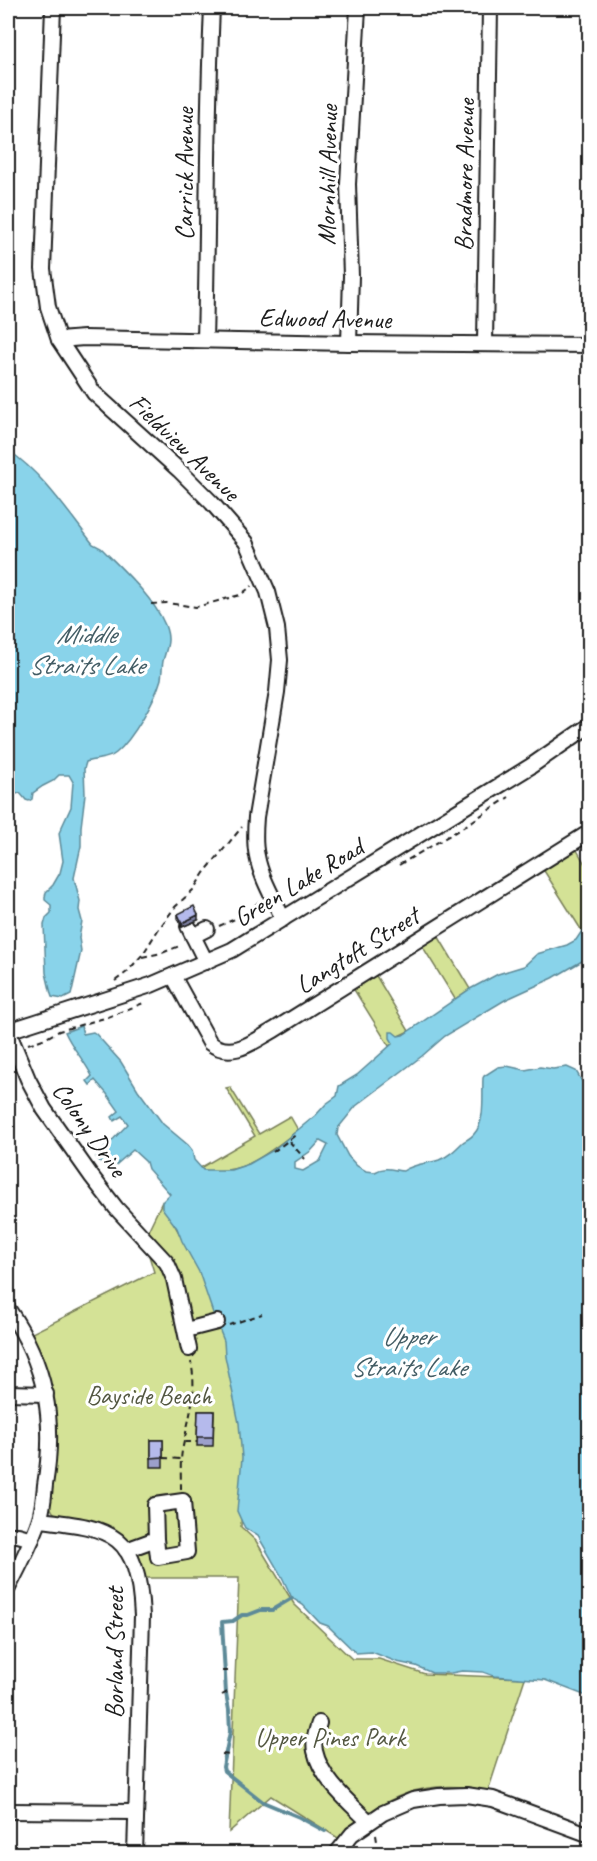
<svg xmlns="http://www.w3.org/2000/svg" width="597" height="1861" font-family="Caveat,sans-serif">
  <style>
    .green { fill: #d4e296; stroke: #787f59; stroke-width: 1.5 }
    .water { fill: #89d3ea; stroke: #5d8a98; stroke-width: 1.5; fill-rule: evenodd }
    .lines { fill: none; stroke-linecap: round; stroke-linejoin: round }
    .stream { stroke: #5d8a98; stroke-width: 4 }
    .minor-casing { stroke: #1c1c1c; stroke-width: 18 }
    .path { stroke: #1c1c1c; stroke-width: 2; stroke-dasharray: 6 4.5; stroke-linecap: butt }
    .minor { stroke: #fff; stroke-width: 14 }
    .wall { fill: #9ca0cb; stroke: #1c1c1c; stroke-width: 1.5 }
    .shaded-wall { fill: #7f82a5; stroke: #1c1c1c; stroke-width: 1.5 }
    .building { fill: #b5baec; stroke: #1c1c1c; stroke-width: 1.5 }
    .labels { text-anchor: middle; stroke-width: 6; stroke-linejoin: round; paint-order: stroke }
    .street-label { font-size: 26px; fill: #1c1c1c; stroke: #fff }
    .park-label { font-size: 26px; fill: #535741; stroke: #fff }
    .water-label { font-size: 27px; font-style: italic; fill: #425c64; stroke: #fff }
  </style>
  <rect width="100%" height="100%" fill="#fff"/>
  <filter id="ink" filterUnits="userSpaceOnUse"><feTurbulence type="fractalNoise" baseFrequency=".0167" numOctaves="2"/><feDisplacementMap in="SourceGraphic" scale="12" xChannelSelector="R" yChannelSelector="G"/><feConvolveMatrix kernelMatrix="1 2 1 2 8 2 1 2 1" color-interpolation-filters="sRGB"/></filter>
  <g filter="url(#ink)">
    <g class="green">
      <polygon points="574,845 589,871 589,929 582,931 541,866"/>
      <polygon points="437,934 470,989 455,999 421,944"/>
      <polygon points="375,974 409,1031 398,1036 393,1043 389,1046 353,988"/>
      <path d="M230 1087 259 1134 290 1116 298 1130C268 1153 243 1176 203 1170L200 1168 255 1136 226 1088Z"/>
      <path d="M162 1202 207 1284 246 1378 241 1527 256 1541 294 1604 352 1659H379L425 1674 525 1678 488 1791C424 1777 384 1796 338 1838L271 1796 229 1832 239 1578H144L141 1565 133 1550 59 1516 53 1512 50 1507C50 1482 57 1457 56 1432 55 1398 45 1364 32 1333L154 1272 144 1239Z"/>
    </g>
    <g class="water">
      <path d="M8 450C43 474 67 511 93 544L101 548C122 569 153 597 165 625 171 641 167 646 163 661 162 667 162 673 161 679 155 700 133 739 116 753 108 760 96 758 86 762L84 769 85 794 81 827V846L74 878 80 901 79 910 82 921 79 938 81 951 72 991 71 995 63 999 52 997 51 994 46 973 44 925 46 918 51 913V905L45 900V897L46 892 53 885 60 873 63 861 59 833 71 807 73 782 69 775H59L53 781 43 786 33 793 32 799 29 801 26 800 20 793 8 796Z"/>
      <path d="M589 929V957L553 978 505 1000 445 1036 422 1056 356 1106 338 1128 337 1135 348 1156 357 1166 366 1171 375 1172C385 1166 393 1170 403 1171 415 1163 427 1164 439 1160 449 1156 455 1150 462 1143 466 1140 471 1138 474 1134 486 1121 482 1095 483 1078L484 1076 498 1067 507 1066 525 1070 540 1067 553 1069 567 1067 576 1071 583 1083 589 1088V1697L545 1680 494 1676 483 1672 462 1671 451 1673H432L416 1666 397 1662 372 1652 356 1653 328 1626 320 1623 303 1605 292 1598 282 1577 258 1536 245 1528 242 1522 237 1511 242 1458 239 1423 225 1356 224 1341 214 1316 199 1272 182 1241 177 1228 162 1208V1202L170 1194 148 1169 146 1162 133 1150 109 1171 96 1157 128 1124 122 1116 114 1121 112 1117 119 1111 107 1094 95 1080 90 1085 87 1081 92 1076C84 1060 72 1048 65 1032L81 1026 83 1034 93 1032 96 1034 121 1062 138 1090 163 1124 188 1145 192 1150 194 1160 203 1170H231L249 1164 272 1151 316 1115 326 1104 337 1096 339 1086 357 1075 393 1043 390 1038V1032H393L398 1036 403 1035 470 989 498 974 524 966 537 954 567 945 576 940 582 931ZM320 1141 328 1145 320 1161 303 1171 295 1169V1162L311 1151Z"/>
    </g>
    <g class="lines">
      <g class="stream">
        <polyline points="292,1598 272,1610 261,1610 248,1615 242,1615 233,1621 222,1622 226,1693 229,1710 230,1732 223,1767 224,1771 263,1802 299,1817 325,1831"/>
        <polyline points="359,1851 362,1854"/>
      </g>
      <defs>
        <g id="minor">
          <path d="M53 8 43 269 48 307 59 340 94 393 179 470 212 503 246 542 268 592 277 628 280 660 277 692 256 817C255 830 254 844 257 856 261 878 274 899 283 919"/>
          <polyline points="59,340 84,338 349,343 590,345"/>
          <path d="M205 340C208 229 207 118 212 8"/>
          <polyline points="349,343 351,276 348,184 358,8"/>
          <polyline points="485,343 490,8"/>
          <polyline points="188,926 206,962"/>
          <polyline points="193,936 207,929"/>
          <path d="M173 976 210 1043C232 1060 254 1041 274 1030L590 832"/>
          <polyline points="8,1031 151,985 232,950 531,766 590,725"/>
          <polyline points="8,1031 28,1079 44,1109 92,1177 116,1208 167,1263 174,1279 189,1349"/>
          <path d="M8 1309C46 1364 56 1419 45 1485 44 1496 43 1510 39 1521 31 1544 19 1567 8 1588"/>
          <polyline points="186,1330 217,1322"/>
          <polyline points="8,1393 46,1394"/>
          <path d="M40 1520C114 1528 138 1534 142 1616L135 1854"/>
          <polyline points="8,1535 18,1535 32,1539"/>
          <polyline points="126,1550 156,1539 155,1505 183,1501 187,1552 158,1557 156,1539"/>
          <path d="M319 1723C316 1732 313 1741 315 1751 321 1779 349 1802 369 1822"/>
          <polyline points="8,1811 135,1812"/>
          <polyline points="336,1854 352,1834 383,1813 413,1800 439,1796 466,1795 493,1799 590,1835"/>
        </g>
      </defs>
      <use href="#minor" class="minor-casing"/>
      <g class="path">
        <polyline points="151,604 167,603 196,607 240,595 252,586"/>
        <polyline points="399,865 462,828 509,797"/>
        <polyline points="219,926 244,915 260,901"/>
        <polyline points="142,957 162,953 182,945"/>
        <polyline points="115,981 127,972 143,954 158,930 175,907 193,890 204,873 242,827"/>
        <polyline points="28,1044 46,1038 59,1031 108,1017 146,1002"/>
        <polyline points="289,1141 305,1159"/>
        <polyline points="273,1152 297,1134"/>
        <polyline points="229,1325 262,1314"/>
        <polyline points="185,1442 197,1442"/>
        <polyline points="163,1458 181,1459"/>
        <path d="M181 1489C181 1477 180 1463 182 1451 188 1420 198 1394 191 1362"/>
        <polyline points="222,1671 229,1671"/>
        <polyline points="222,1695 229,1691"/>
        <polyline points="222,1754 230,1755"/>
        <polyline points="376,1835 379,1854"/>
      </g>
      <use href="#minor" class="minor"/>
    </g>
    <g class="wall">
      <polygon points="178,914 198,920 182,927 178,918"/>
      <polygon points="198,1411 214,1411 213,1446 197,1446"/>
      <rect x="151" y="1440" width="12" height="27"/>
    </g>
    <polygon class="shaded-wall" points="198,915 198,920 182,927 182,923"/>
    <g class="building">
      <polygon points="194,906 198,915 182,923 178,914"/>
      <polygon points="198,1411 214,1411 213,1437 197,1437"/>
      <polygon points="151,1440 163,1440 163,1457 151,1458"/>
    </g>
  </g>
  <g class="labels">
    <g class="street-label">
      <text transform="translate(184 174) rotate(-90)" y="9">Carrick Avenue</text>
      <text transform="translate(327 175) rotate(-89)" y="9">Mornhill Avenue</text>
      <text transform="translate(464 175) rotate(-89)" y="9">Bradmore Avenue</text>
      <text transform="translate(325 318) rotate(1)" y="9">Edwood Avenue</text>
      <text transform="translate(185 447) rotate(44)" y="9">Fieldview Avenue</text>
      <text transform="translate(298 882) rotate(-31)" y="9">Green Lake Road</text>
      <text transform="translate(357 950) rotate(-32)" y="9">Langtoft Street</text>
      <text transform="translate(90 1129) rotate(55)" y="9">Colony Drive</text>
      <text transform="translate(114 1653) rotate(-90)" y="9">Borland Street</text>
    </g>
    <g class="park-label">
      <text x="149" y="1404">Bayside Beach</text>
      <text x="330" y="1746">Upper Pines Park</text>
    </g>
    <g class="water-label">
      <text x="86" y="643">Middle<tspan x="86" dy="31">Straits Lake</tspan></text>
      <text x="408" y="1345">Upper<tspan x="408" dy="31">Straits Lake</tspan></text>
    </g>
  </g>
  <rect width="597" height="1861" fill="none" stroke="#fff" stroke-width="30"/>
  <rect x="15" y="15" width="567" height="1831" fill="none" stroke="#1c1c1c" stroke-width="2" filter="url(#ink)"/>
</svg>
